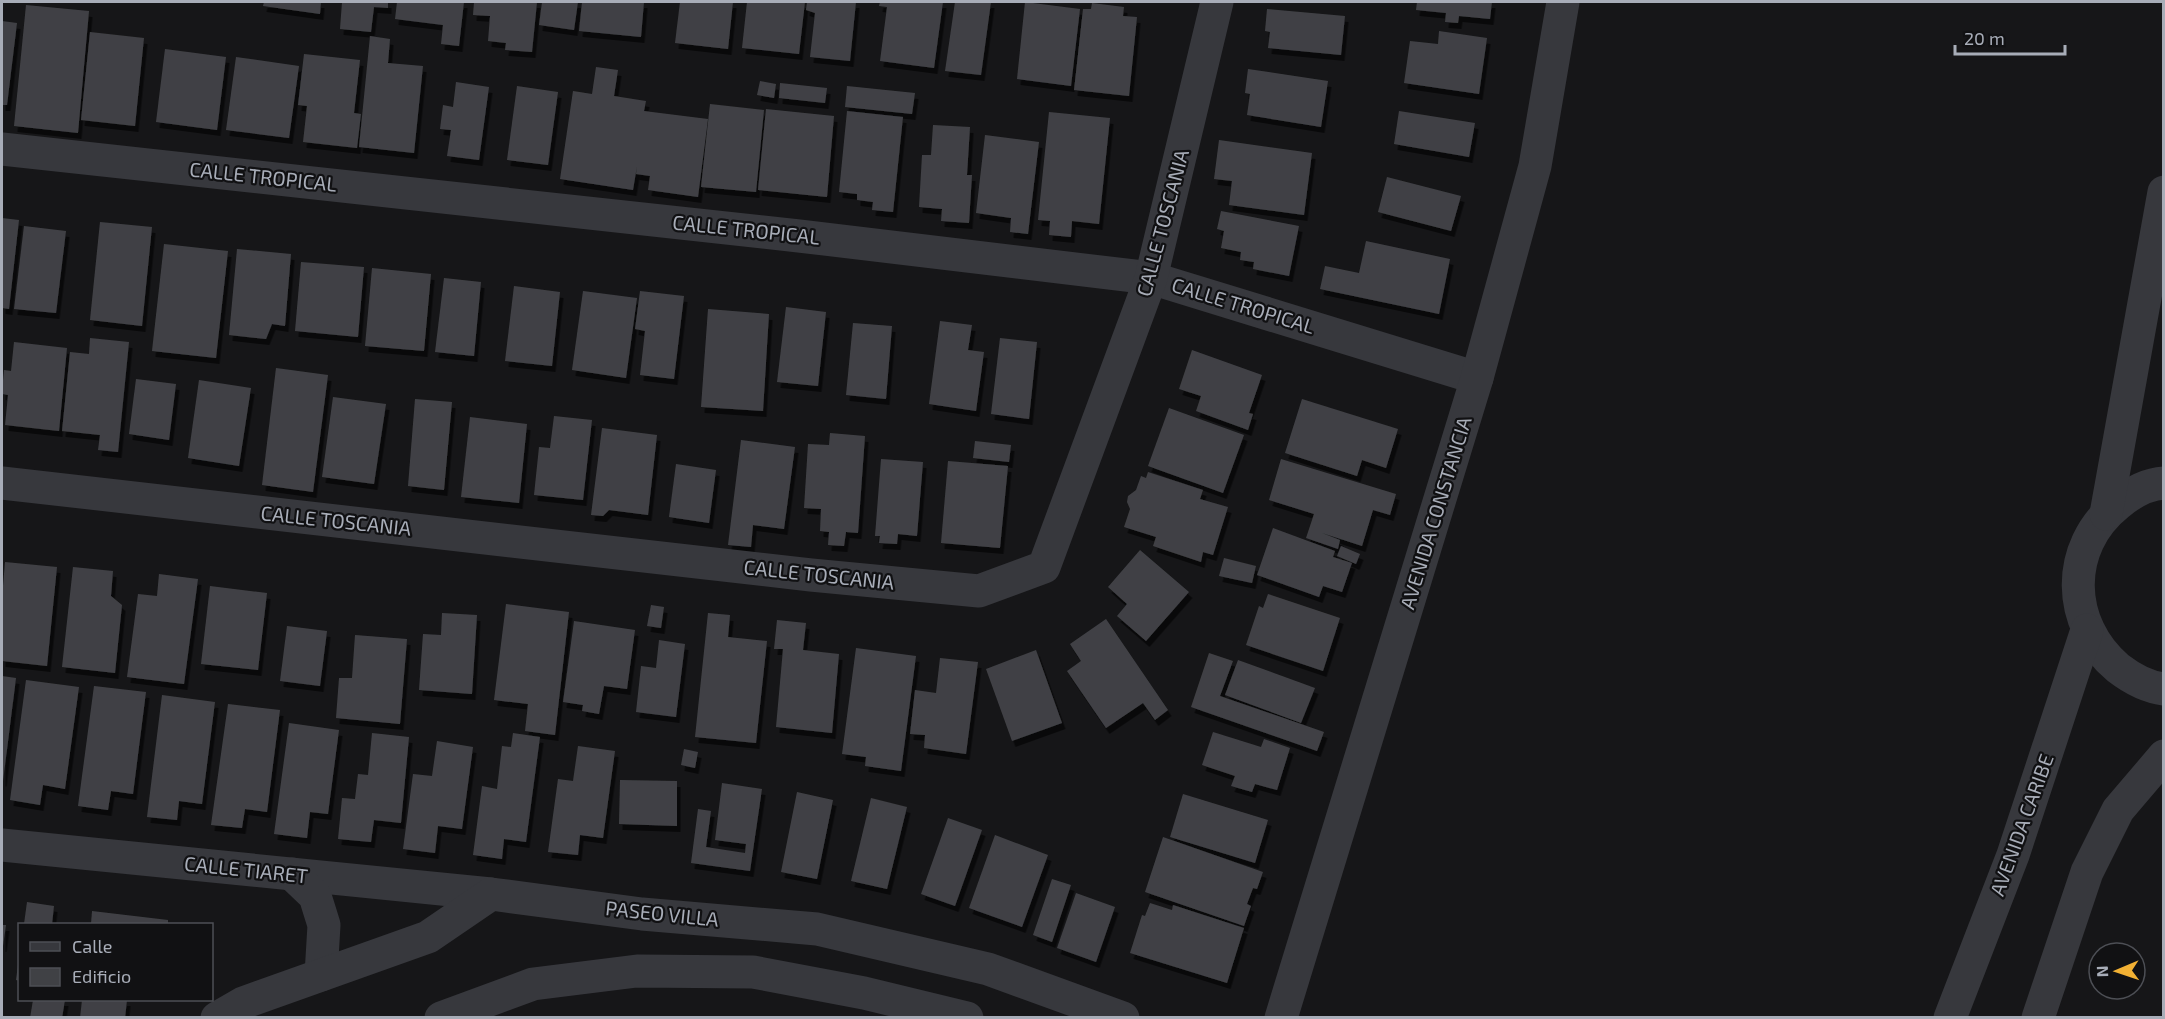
<svg xmlns="http://www.w3.org/2000/svg" width="2165" height="1019" font-family="'Exo 2',sans-serif">
  <style>
    .building { fill: #404145; filter: url(#shadow) }
    .lines { fill: none; stroke-linecap: round; stroke-linejoin: round }
    .minor { stroke: #37383d; stroke-width: 33 }
    .tertiary { stroke: #37383d; stroke-width: 33 }
    .labels { text-anchor: middle; stroke-width: 4.5; stroke-linejoin: round; paint-order: stroke }
    .street-label { font-size: 20px; fill: #a8adb8; stroke: #111113 }
  </style>
  <defs>
    <filter id="shadow"><feDropShadow dx="3.5" dy="6" stdDeviation="0" flood-color="#0009"/></filter>
  </defs>
  <rect width="100%" height="100%" fill="#161618"/>
  <g class="building">
    <polygon points="264,2 321,2 320,14 263,6"/>
    <polygon points="342,2 388,2 388,8 374,7 371,32 340,29"/>
    <polygon points="397,2 464,2 459,46 441,44 443,25 395,19"/>
    <polygon points="474,2 537,2 532,52 505,50 506,43 488,41 490,16 473,15"/>
    <polygon points="542,2 578,2 574,30 539,25"/>
    <polygon points="582,2 644,2 641,37 579,31"/>
    <polygon points="680,2 733,2 728,49 675,43"/>
    <polygon points="747,2 805,2 799,54 742,48"/>
    <polygon points="807,2 856,2 850,61 810,57 815,13 806,10"/>
    <polygon points="880,2 943,2 934,68 880,61 887,7 879,6"/>
    <polygon points="955,2 991,2 981,75 945,71"/>
    <polygon points="1025,2 1080,9 1071,86 1017,79"/>
    <polygon points="1417,2 1492,2 1490,19 1459,16 1458,23 1445,22 1446,13 1416,10"/>
    <polygon points="1092,3 1124,7 1123,16 1137,17 1129,96 1074,90 1083,9 1091,9"/>
    <polygon points="26,5 89,11 78,133 14,126"/>
    <polygon points="1267,9 1345,16 1341,55 1268,48 1270,32 1265,31"/>
    <polygon points="2,21 17,23 7,105 2,105"/>
    <polygon points="1439,31 1487,38 1479,94 1404,83 1410,41 1438,44"/>
    <polygon points="90,32 144,38 135,126 81,120"/>
    <polygon points="370,36 390,39 388,63 423,66 414,153 359,147"/>
    <polygon points="165,49 226,57 217,130 156,122"/>
    <polygon points="304,54 360,60 354,113 361,114 357,148 303,142 307,106 298,105"/>
    <polygon points="236,57 299,66 289,138 226,130"/>
    <polygon points="596,67 618,70 614,96 646,101 644,111 708,119 698,197 648,190 650,176 636,174 637,166 633,190 560,179 573,91 592,94"/>
    <polygon points="1248,69 1328,81 1321,127 1247,115 1250,94 1245,93"/>
    <polygon points="760,81 776,84 774,98 757,95"/>
    <polygon points="456,82 489,87 479,160 447,156 451,130 440,129 443,105 453,107"/>
    <polygon points="780,83 827,88 825,103 779,98"/>
    <polygon points="517,86 558,92 548,165 507,160"/>
    <polygon points="847,86 915,93 912,114 845,107"/>
    <polygon points="710,104 764,110 756,192 701,187"/>
    <polygon points="766,109 834,116 827,197 758,190"/>
    <polygon points="847,111 903,117 893,212 872,210 873,202 857,200 857,194 839,192"/>
    <polygon points="1399,111 1475,123 1469,157 1394,144"/>
    <polygon points="1049,112 1110,118 1099,224 1072,221 1071,237 1049,235 1050,221 1038,220"/>
    <polygon points="933,125 970,127 967,175 972,175 969,223 941,221 942,209 919,207 922,155 931,155"/>
    <polygon points="985,135 1039,142 1028,234 1010,232 1011,218 976,213"/>
    <polygon points="1219,140 1312,153 1304,215 1229,205 1232,181 1214,179"/>
    <polygon points="1387,177 1461,196 1451,231 1378,212"/>
    <polygon points="1221,211 1299,226 1289,276 1253,269 1254,262 1240,260 1241,252 1221,248 1224,231 1217,229"/>
    <polygon points="2,218 19,220 9,309 2,308"/>
    <polygon points="100,222 152,227 142,326 90,320"/>
    <polygon points="24,226 66,231 56,313 14,309"/>
    <polygon points="1366,241 1450,259 1439,314 1320,289 1325,266 1359,273"/>
    <polygon points="164,244 228,251 216,358 152,351"/>
    <polygon points="237,249 291,254 285,326 272,324 266,339 229,335"/>
    <polygon points="301,262 364,267 358,337 295,331"/>
    <polygon points="372,268 431,274 424,351 365,346"/>
    <polygon points="444,278 481,282 474,356 435,352"/>
    <polygon points="514,286 560,292 552,366 505,361"/>
    <polygon points="583,291 637,298 626,378 572,370"/>
    <polygon points="640,291 684,296 674,379 640,375 645,331 635,329"/>
    <polygon points="786,307 826,312 818,386 777,382"/>
    <polygon points="708,309 769,314 763,411 701,407"/>
    <polygon points="940,321 972,325 968,350 984,352 976,411 929,404"/>
    <polygon points="853,323 892,326 886,399 846,395"/>
    <polygon points="90,338 129,342 118,452 98,450 100,435 62,431 70,352 89,354"/>
    <polygon points="1000,338 1037,342 1029,419 991,414"/>
    <polygon points="14,342 67,348 59,431 5,425 8,395 2,394 2,390 4,370 11,371"/>
    <polygon points="1192,350 1262,375 1249,413 1253,414 1248,430 1196,411 1201,396 1179,389"/>
    <polygon points="276,368 328,375 313,492 262,485"/>
    <polygon points="136,379 176,384 169,440 129,434"/>
    <polygon points="199,380 251,388 239,466 188,458"/>
    <polygon points="333,397 386,404 374,484 322,477"/>
    <polygon points="415,399 452,402 444,490 408,486"/>
    <polygon points="1302,399 1398,429 1386,468 1362,460 1357,476 1285,453"/>
    <polygon points="1169,408 1244,435 1223,493 1148,466"/>
    <polygon points="554,416 592,420 583,500 534,495 539,447 550,448"/>
    <polygon points="470,417 527,424 519,503 461,497"/>
    <polygon points="602,428 657,435 648,515 609,510 603,516 591,515"/>
    <polygon points="830,433 865,436 858,533 846,532 844,546 828,545 829,532 820,531 821,509 804,508 808,444 829,445"/>
    <polygon points="741,440 795,447 784,529 753,525 751,547 728,545"/>
    <polygon points="975,441 1011,445 1009,462 973,458"/>
    <polygon points="881,459 923,462 917,536 898,534 897,544 879,543 880,536 875,536"/>
    <polygon points="1281,459 1396,494 1390,515 1373,510 1362,546 1322,533 1340,540 1338,549 1306,538 1314,514 1269,500"/>
    <polygon points="948,461 1008,466 1000,548 941,543"/>
    <polygon points="676,464 716,470 709,523 669,517"/>
    <polygon points="1148,472 1203,490 1200,499 1228,507 1213,555 1203,552 1201,562 1153,546 1156,537 1124,527 1130,509 1127,502 1128,496 1136,490 1141,476 1146,478"/>
    <polygon points="1273,528 1335,551 1333,557 1352,563 1342,592 1323,586 1319,597 1257,575"/>
    <polygon points="1341,546 1360,554 1356,564 1337,556"/>
    <polygon points="1140,550 1189,592 1146,641 1117,616 1127,604 1108,587"/>
    <polygon points="1224,558 1256,566 1252,583 1219,576"/>
    <polygon points="5,562 57,567 47,666 2,661 2,598"/>
    <polygon points="73,567 113,571 111,596 122,605 115,673 62,667"/>
    <polygon points="159,574 198,579 184,684 127,677 138,594 157,596"/>
    <polygon points="210,586 267,593 258,670 201,664"/>
    <polygon points="1268,594 1340,618 1323,671 1246,645 1259,606 1263,608"/>
    <polygon points="506,604 569,612 555,735 525,731 528,704 494,700"/>
    <polygon points="651,605 664,607 661,628 647,626"/>
    <polygon points="442,613 477,615 472,694 419,690 423,634 441,635"/>
    <polygon points="708,613 730,615 728,637 767,641 756,743 695,737"/>
    <polygon points="1106,619 1168,710 1155,720 1143,703 1106,728 1067,671 1081,661 1070,644"/>
    <polygon points="777,620 806,623 803,650 839,654 832,733 776,727 783,649 774,649"/>
    <polygon points="574,621 635,630 627,689 604,686 599,714 582,711 583,705 563,702"/>
    <polygon points="287,626 327,631 320,686 280,681"/>
    <polygon points="355,635 407,639 400,724 336,718 339,678 352,678"/>
    <polygon points="659,640 685,644 676,717 636,712 641,666 656,668"/>
    <polygon points="856,648 916,656 901,771 865,766 866,757 842,754"/>
    <polygon points="1036,650 1062,723 1012,741 986,669"/>
    <polygon points="1209,653 1233,661 1220,696 1324,732 1317,751 1191,707"/>
    <polygon points="940,658 978,662 966,754 924,748 925,735 910,734 915,690 936,693"/>
    <polygon points="1238,660 1315,688 1301,723 1225,695"/>
    <polygon points="2,676 16,678 3,781 2,780"/>
    <polygon points="26,680 79,687 65,789 43,785 40,805 10,800"/>
    <polygon points="94,686 146,692 133,794 111,791 108,810 78,806"/>
    <polygon points="162,695 215,702 202,804 179,801 177,820 147,817"/>
    <polygon points="228,704 280,710 267,812 245,809 242,828 211,825"/>
    <polygon points="289,723 339,730 328,814 310,812 307,838 274,834"/>
    <polygon points="1213,732 1261,747 1264,739 1290,748 1277,790 1255,784 1252,792 1231,786 1235,776 1202,765"/>
    <polygon points="372,733 409,737 401,823 374,820 371,842 338,839 342,798 355,799 358,774 368,775"/>
    <polygon points="513,733 540,737 526,842 504,839 502,859 473,855 482,786 497,789 502,746 511,747"/>
    <polygon points="437,741 473,747 462,829 438,826 435,853 403,849 413,774 432,776"/>
    <polygon points="578,746 615,751 603,838 580,835 578,855 548,852 558,779 573,781"/>
    <polygon points="684,749 698,752 695,768 681,765"/>
    <polygon points="620,780 677,781 677,826 619,824"/>
    <polygon points="722,783 762,789 750,871 691,863 698,809 711,811 706,847 745,853 746,844 715,840"/>
    <polygon points="797,792 833,800 817,879 781,872"/>
    <polygon points="1183,794 1268,820 1255,863 1170,837"/>
    <polygon points="871,798 907,807 887,889 851,881"/>
    <polygon points="948,818 982,830 955,906 921,894"/>
    <polygon points="995,835 1048,855 1022,927 969,908"/>
    <polygon points="1163,837 1263,872 1257,889 1253,888 1247,904 1251,906 1244,926 1145,892"/>
    <polygon points="1052,879 1071,885 1052,942 1033,935"/>
    <polygon points="1076,893 1115,907 1096,962 1057,948"/>
    <polygon points="27,902 54,906 52,924 24,924"/>
    <polygon points="1150,903 1172,910 1173,905 1244,928 1227,983 1130,953 1142,915 1145,916"/>
    <polygon points="92,911 168,920 168,924 91,924"/>
    <polygon points="2,925 6,925 3,946 2,946"/>
    <polygon points="18,965 20,965 20,981 16,980"/>
    <polygon points="33,1000 65,1000 62,1018 30,1018"/>
    <polygon points="82,1000 127,1000 125,1018 80,1018"/>
  </g>
  <g class="lines">
    <g class="minor">
      <polyline points="2,149 799,236 1151,278 1477,378"/>
      <polyline points="2,483 811,575 979,591 1044,567 1151,278 1217,2"/>
      <polyline points="2,845 491,894"/>
      <polyline points="292,874 315,896 324,925 321,975"/>
      <polyline points="217,1018 243,1003 428,937 491,894 642,914 817,929 988,969 1123,1018"/>
      <polyline points="441,1018 533,984 637,971 753,972 864,993 967,1018"/>
      <polyline points="1281,1018 1477,378 1535,166 1563,2"/>
    </g>
    <g class="tertiary">
      <path d="M2164 483C2147 484 2130 494 2118 504 2064 547 2066 624 2118 668 2131 678 2147 687 2164 689"/>
      <polyline points="2106,514 2164,192"/>
      <polyline points="1950,1018 2013,855 2087,630"/>
      <polyline points="2038,1018 2087,872 2118,810 2164,756"/>
    </g>
  </g>
  <g class="labels">
    <g class="street-label">
      <text transform="translate(263 177) rotate(6)" y="7">CALLE TROPICAL</text>
      <text transform="translate(1163 223) rotate(-75)" y="7">CALLE TOSCANIA</text>
      <text transform="translate(746 230) rotate(6)" y="7">CALLE TROPICAL</text>
      <text transform="translate(1243 306) rotate(17)" y="7">CALLE TROPICAL</text>
      <text transform="translate(1436 513) rotate(-73)" y="7">AVENIDA CONSTANCIA</text>
      <text transform="translate(336 521) rotate(6)" y="7">CALLE TOSCANIA</text>
      <text transform="translate(819 575) rotate(6)" y="7">CALLE TOSCANIA</text>
      <text transform="translate(2022 825) rotate(-70)" y="7">AVENIDA CARIBE</text>
      <text transform="translate(246 870) rotate(6)" y="7">CALLE TIARET</text>
      <text transform="translate(662 914) rotate(6)" y="7">PASEO VILLA</text>
    </g>
  </g>
  <rect width="2165" height="1019" fill="none" stroke="#a8adb8" stroke-width="6"/>
  <rect x="18" y="923" width="195" height="78" fill="#111113" stroke="#4d4f55" stroke-width="1.5"/>
  <rect x="30" y="942" width="30" height="9" fill="#37383d" stroke="#4d4f55" stroke-width="1.5"/>
  <text x="72" y="953" font-size="18" fill="#a8adb8">Calle</text>
  <rect x="30" y="968" width="30" height="18" fill="#404145" stroke="#4d4f55" stroke-width="1.5"/>
  <text x="72" y="983" font-size="18" fill="#a8adb8">Edificio</text>
  <g transform="translate(2117 971) rotate(268)"><circle r="28" fill="#111113" stroke="#4d4f55" stroke-width="1.5"/>
  <path d="M0-4.5L10 22L0 15L-10 22Z" fill="#f2b134"/>
  <text y="-9" font-size="16" font-weight="bold" text-anchor="middle" fill="#a8adb8">N</text>
  </g>
  <path d="M1955 45v9h110v-9" fill="none" stroke="#a8adb8" stroke-width="3"/>
  <text x="1964" y="45" font-size="18" fill="#a8adb8" stroke="#111113" stroke-width="4.5" paint-order="stroke">20 m</text>
</svg>
